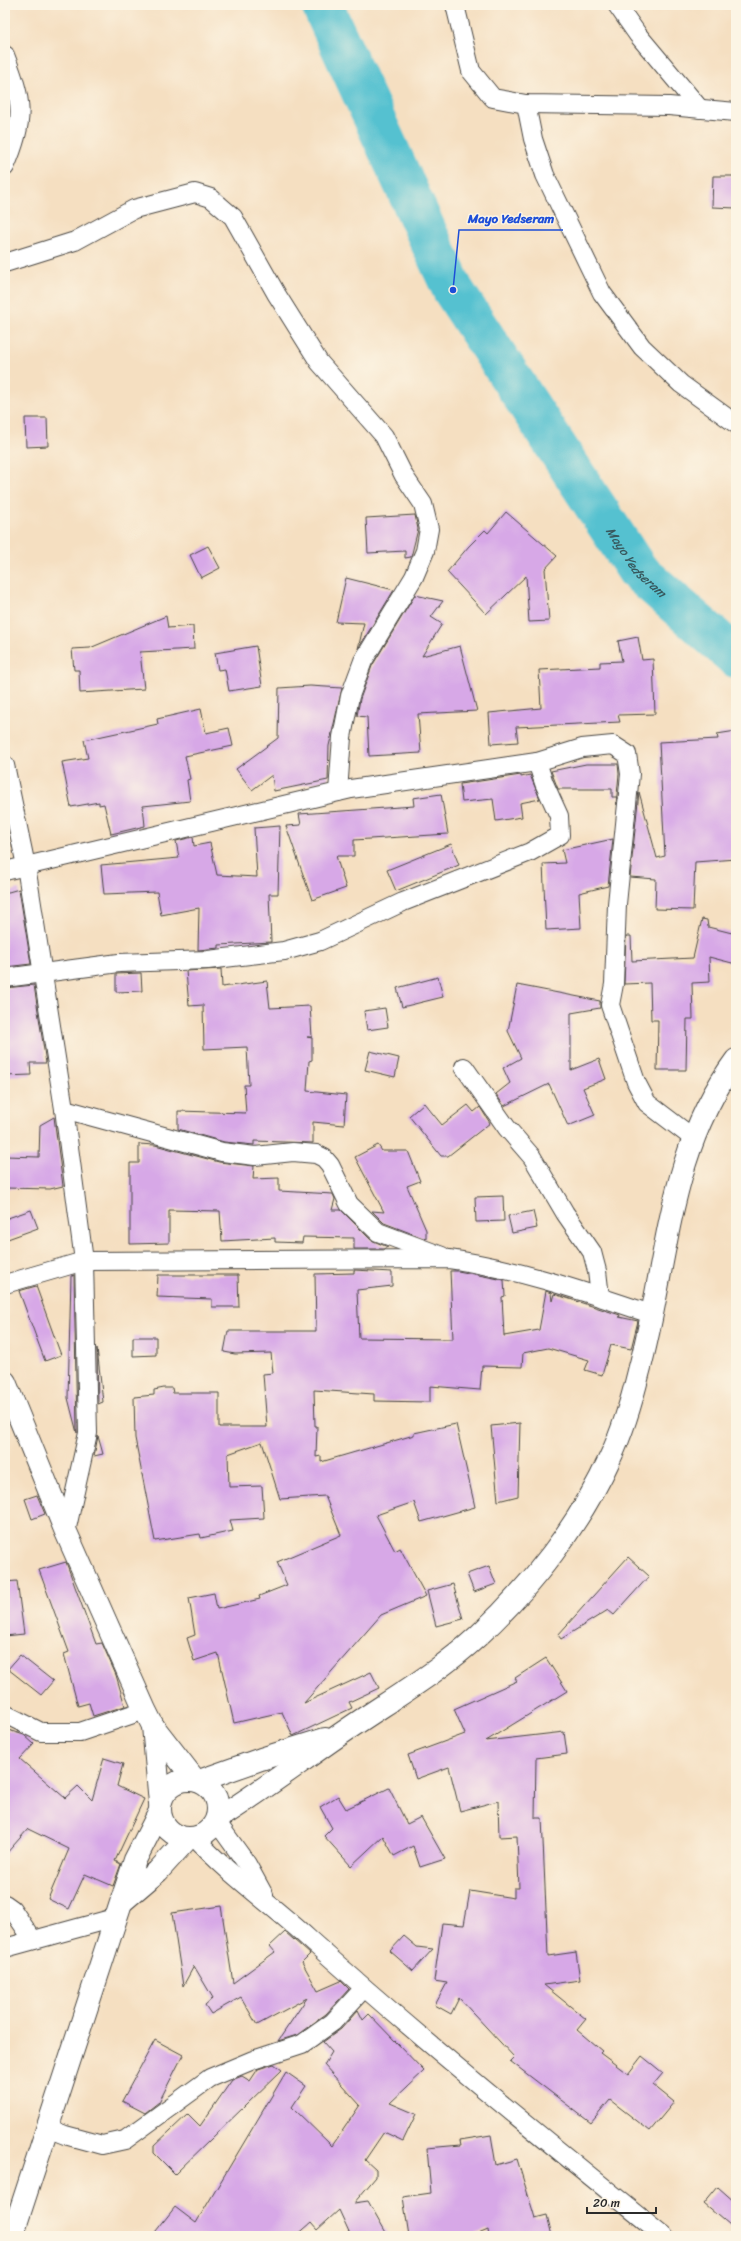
<svg xmlns="http://www.w3.org/2000/svg" width="741" height="2241" font-family="Sriracha,sans-serif">
  <style>
    .lines { fill: none; stroke-linecap: round; stroke-linejoin: round }
    .river { stroke: #55c1d0; stroke-width: 42 }
    .building { fill: #d7a8e7 }
    .minor-casing { stroke: #494642; stroke-width: 20 }
    .tertiary-casing { stroke: #494642; stroke-width: 24 }
    .minor { stroke: #fff; stroke-width: 18 }
    .tertiary { stroke: #fff; stroke-width: 22 }
    .labels { text-anchor: middle; stroke-width: 3; stroke-linejoin: round; paint-order: stroke }
    .water-label { font-size: 13px; font-style: italic; fill: #38585d; stroke: #fcf5e5 }
    .leader { fill: none; stroke: #1d4ed8; stroke-width: 1.5 }
    .callout-dot { fill: #1d4ed8; stroke: #fcf5e5; stroke-width: 1.5 }
    .callout-label { font-size: 13px; text-anchor: middle; font-weight: bold; fill: #1d4ed8; stroke: #fcf5e5; stroke-width: 3; stroke-linejoin: round; paint-order: stroke }
  </style>
  <rect width="100%" height="100%" fill="#fcf5e5"/>
  <filter id="ink" filterUnits="userSpaceOnUse"><feTurbulence type="fractalNoise" baseFrequency=".025" numOctaves="2"/><feDisplacementMap in="SourceGraphic" scale="8" xChannelSelector="R" yChannelSelector="G"/><feConvolveMatrix kernelMatrix="1 2 1 2 8 2 1 2 1" color-interpolation-filters="sRGB"/></filter>
  <filter id="wash" filterUnits="userSpaceOnUse"><feTurbulence type="fractalNoise" baseFrequency=".012" numOctaves="4" result="noise"/><feDisplacementMap in="SourceGraphic" scale="16" xChannelSelector="R" yChannelSelector="G"/><feGaussianBlur stdDeviation="0.9" result="paint"/><feColorMatrix in="noise" values="0 0 0 0 0 0 0 0 0 0 0 0 0 0 0 0 0 1.4 0 .05"/><feComposite in="paint" operator="in"/></filter>
  <g filter="url(#wash)">
    <rect width="100%" height="100%" fill="#f5dfc1"/>
    <g class="lines">
      <path class="river" id="s1" d="M322 5 453 290 638 571 736 657"/>
    </g>
    <g id="blocks">
      <g class="building">
        <polygon points="713,176 736,176 736,208 712,207"/>
        <polygon points="25,418 47,418 48,446 26,447"/>
        <polygon points="506,512 557,556 545,569 549,621 529,622 526,576 486,614 447,572 469,546 485,530 488,533"/>
        <polygon points="415,515 418,529 411,557 405,558 405,551 368,553 366,518"/>
        <polygon points="208,546 220,568 201,578 190,555"/>
        <polygon points="346,578 394,590 358,649 364,623 336,622"/>
        <polygon points="415,595 443,601 431,617 442,624 422,656 460,646 477,711 418,714 421,753 369,756 367,717 357,716 360,699 372,666"/>
        <polygon points="166,616 168,628 193,626 194,649 140,652 144,689 80,693 79,670 74,670 72,649 90,648"/>
        <polygon points="638,637 642,660 653,659 655,714 618,715 620,722 516,727 518,742 491,744 489,713 541,708 539,670 600,667 600,662 622,661 618,641"/>
        <polygon points="256,646 262,686 229,691 225,669 218,670 215,653"/>
        <polygon points="310,686 342,688 329,746 328,780 274,791 272,775 252,790 236,769 278,738 279,688"/>
        <polygon points="201,709 206,733 229,728 233,746 185,756 190,779 187,780 190,801 143,806 145,826 111,834 104,804 99,805 99,802 71,807 62,762 88,758 84,740 158,724 157,719"/>
        <polygon points="736,731 736,859 695,862 693,910 655,909 656,879 630,877 639,792 657,858 665,856 659,742 718,739 717,734"/>
        <polygon points="586,764 618,764 619,774 616,805 617,797 612,797 612,789 558,789 551,771"/>
        <polygon points="521,775 521,777 530,775 540,799 520,803 522,817 496,821 493,799 462,802 460,784"/>
        <polygon points="441,794 448,834 354,840 354,856 336,856 346,888 312,900 286,826 301,825 299,814 414,806 413,798"/>
        <polygon points="280,826 278,894 269,894 271,942 219,945 219,948 198,950 199,908 161,915 157,892 104,894 101,865 179,858 176,841 193,837 194,846 210,843 217,875 257,877 254,828"/>
        <polygon points="613,839 608,886 579,893 581,928 546,930 543,864 565,863 562,850"/>
        <polygon points="451,844 459,865 396,891 387,870"/>
        <polygon points="19,889 31,964 5,967 5,893"/>
        <polygon points="702,919 707,920 708,927 736,934 736,964 709,957 710,982 692,983 693,1019 687,1019 686,1070 657,1070 658,1020 651,1020 650,983 624,984 626,936 631,936 632,961 693,958"/>
        <polygon points="221,969 222,987 267,981 270,1008 310,1006 312,1037 307,1037 312,1038 312,1060 309,1061 307,1091 346,1095 344,1125 313,1122 313,1143 254,1141 254,1145 224,1142 178,1129 178,1111 246,1113 244,1085 249,1085 247,1047 204,1049 203,1005 189,1006 186,971"/>
        <polygon points="141,973 142,991 116,992 116,974"/>
        <polygon points="438,977 443,997 402,1007 397,988"/>
        <polygon points="34,985 46,1063 30,1063 31,1075 5,1076 5,988"/>
        <polygon points="517,985 600,1001 600,1008 571,1013 571,1070 599,1059 606,1079 583,1088 595,1115 568,1126 549,1084 504,1106 496,1094 510,1083 503,1068 521,1058 508,1031"/>
        <polygon points="385,1008 388,1027 367,1030 364,1011"/>
        <polygon points="370,1051 399,1058 395,1077 365,1070"/>
        <polygon points="424,1103 442,1125 468,1105 474,1112 480,1107 490,1123 448,1156 441,1156 409,1116"/>
        <polygon points="54,1117 63,1186 50,1189 5,1188 5,1156 39,1157 40,1125"/>
        <polygon points="139,1144 155,1145 219,1162 254,1166 253,1179 279,1178 279,1191 333,1194 335,1199 332,1210 341,1210 371,1240 388,1247 383,1249 354,1249 354,1238 303,1237 302,1243 275,1242 275,1238 222,1241 220,1211 169,1210 169,1243 130,1244 130,1163 139,1163"/>
        <polygon points="378,1145 382,1151 408,1151 420,1181 407,1186 426,1230 426,1239 384,1223 372,1211 384,1212 355,1157"/>
        <polygon points="503,1196 504,1221 476,1222 475,1197"/>
        <polygon points="31,1210 38,1228 5,1240 5,1219"/>
        <polygon points="533,1211 537,1228 512,1233 508,1216"/>
        <polygon points="354,1270 392,1272 392,1286 357,1290 359,1338 453,1339 450,1271 458,1271 504,1280 505,1296 502,1297 504,1336 539,1330 546,1291 551,1293 552,1301 554,1294 620,1315 619,1317 638,1321 631,1349 611,1345 602,1375 585,1370 589,1360 548,1348 523,1353 522,1367 482,1366 480,1390 430,1386 430,1402 374,1401 374,1394 314,1390 315,1426 317,1426 316,1457 321,1456 321,1462 414,1435 414,1433 456,1424 475,1507 421,1522 414,1502 376,1515 395,1551 400,1548 426,1596 381,1615 304,1703 371,1672 379,1688 349,1702 352,1708 293,1736 282,1712 234,1723 218,1653 194,1661 187,1638 195,1635 189,1598 214,1593 217,1609 260,1599 259,1596 287,1585 277,1562 341,1535 325,1496 280,1499 262,1442 228,1454 229,1487 262,1486 264,1518 230,1520 233,1531 201,1538 200,1534 155,1541 135,1438 134,1397 154,1395 154,1390 164,1388 172,1388 173,1393 219,1393 219,1427 267,1427 263,1374 273,1373 271,1353 235,1354 224,1352 228,1331 316,1331 315,1274 354,1273"/>
        <polygon points="74,1275 77,1432 77,1433 68,1398 71,1276"/>
        <polygon points="158,1275 238,1275 239,1307 212,1307 212,1299 157,1297"/>
        <polygon points="36,1286 61,1355 45,1361 19,1291"/>
        <polygon points="133,1337 156,1337 156,1355 133,1356"/>
        <polygon points="97,1348 103,1402 98,1404"/>
        <polygon points="520,1423 518,1496 498,1501 491,1426"/>
        <polygon points="98,1436 103,1454 94,1456"/>
        <polygon points="37,1495 45,1514 32,1519 25,1499"/>
        <polygon points="628,1557 649,1576 614,1615 608,1610 561,1639 558,1635"/>
        <polygon points="66,1562 96,1644 102,1643 116,1675 125,1706 93,1716 89,1703 78,1706 64,1654 69,1652 39,1570"/>
        <polygon points="489,1566 496,1584 474,1592 467,1574"/>
        <polygon points="17,1581 24,1634 5,1636 5,1582"/>
        <polygon points="453,1584 463,1619 436,1626 427,1591"/>
        <polygon points="20,1655 53,1681 41,1695 8,1669"/>
        <polygon points="546,1658 567,1691 486,1741 564,1732 567,1754 536,1758 535,1818 542,1818 548,1956 576,1952 580,1980 544,1985 586,2019 577,2030 602,2051 600,2053 628,2074 642,2056 663,2073 653,2085 674,2102 650,2131 610,2100 591,2123 510,2061 514,2057 459,1998 451,2014 435,2005 447,1983 434,1981 442,1923 464,1925 470,1891 514,1898 514,1888 519,1888 517,1836 499,1837 498,1801 460,1811 449,1767 416,1779 408,1755 465,1734 454,1709 517,1681 515,1678"/>
        <polygon points="5,1729 24,1735 34,1744 20,1759 65,1798 78,1786 92,1800 104,1758 123,1764 117,1786 144,1799 115,1861 121,1864 113,1886 85,1874 69,1909 48,1899 69,1849 28,1829 5,1855"/>
        <polygon points="389,1788 407,1824 421,1817 445,1859 420,1867 413,1846 394,1856 383,1836 351,1866 324,1836 332,1828 320,1807 338,1796 346,1809"/>
        <polygon points="221,1906 233,1983 275,1952 270,1946 285,1932 310,1954 302,1962 318,1991 341,1981 349,1989 326,2014 297,2035 278,2041 307,1998 257,2025 241,1997 211,2014 205,2005 213,1998 194,1966 183,1986 172,1913"/>
        <polygon points="404,1936 417,1947 433,1949 413,1971 390,1951"/>
        <polygon points="358,2010 363,2020 369,2014 424,2071 390,2103 416,2114 403,2141 384,2132 365,2160 376,2170 376,2177 354,2203 368,2201 388,2236 351,2236 339,2210 317,2230 311,2223 296,2236 152,2236 175,2207 196,2223 286,2072 306,2086 292,2107 332,2146 360,2105 324,2065 332,2052 323,2042 341,2029"/>
        <polygon points="155,2040 183,2055 159,2102 145,2113 122,2101"/>
        <polygon points="274,2064 282,2070 175,2174 154,2153 154,2146 188,2114 200,2126 232,2080 242,2076 250,2081 258,2069"/>
        <polygon points="491,2135 496,2165 517,2159 535,2218 547,2215 552,2236 489,2236 488,2229 471,2236 409,2236 403,2197 431,2193 427,2148 461,2145 460,2140"/>
        <polygon points="718,2187 736,2203 736,2231 704,2204"/>
      </g>
    </g>
  </g>
  <g filter="url(#ink)">
    <use href="#blocks" fill-opacity="0" stroke="#494642" stroke-width="1"/>
    <g class="lines">
      <defs>
        <g id="minor">
          <polyline points="455,5 471,71 493,98 526,104 669,106 736,112"/>
          <polyline points="617,5 638,35 700,109"/>
          <path d="M5 55C23 102 26 119 5 167"/>
          <polyline points="526,104 533,139 545,175 602,293 642,347 681,384 736,424"/>
          <polyline points="5,263 75,241 134,209 195,193 211,198 233,217 277,295 319,362 384,436 404,476 423,504 429,529 425,551 414,577 363,661 350,696 342,737 338,792"/>
          <polyline points="5,765 26,866 64,1109 84,1261 88,1433 66,1532"/>
          <polyline points="5,871 351,789 537,762 582,748 613,745 627,754 630,774 617,904 614,984 610,1005 636,1082 647,1103 693,1138"/>
          <polyline points="5,978 119,963 208,960 284,951 320,941 403,902 530,852 560,835 559,816 544,783 537,762"/>
          <polyline points="464,1067 507,1128 532,1157 565,1213 592,1252 597,1271 600,1297"/>
          <polyline points="64,1109 222,1152 255,1156 293,1152 316,1154 324,1158 330,1165 349,1204 378,1232 442,1256"/>
          <path d="M5 1284 84 1261 449 1259C519 1269 585 1292 651 1314"/>
          <polyline points="5,1714 41,1732 80,1732 145,1710"/>
          <polyline points="216,1821 247,1864 264,1895"/>
          <path d="M195 1838C229 1875 271 1904 308 1938 424 2042 544 2139 664 2236"/>
          <polyline points="5,1904 12,1909 33,1940"/>
          <polyline points="5,1948 118,1917"/>
          <polyline points="47,2128 65,2135 102,2145 125,2140 210,2078 253,2060 302,2044 333,2022 364,1988"/>
        </g>
        <g id="tertiary">
          <polyline points="5,1382 66,1532 145,1710 153,1726 195,1780"/>
          <polyline points="153,1726 160,1803"/>
          <circle cx="189" cy="1809" r="29"/>
          <polyline points="199,1781 261,1759 325,1739"/>
          <path d="M217 1819C262 1791 304 1759 348 1729 392 1699 439 1672 478 1636 531 1587 580 1524 610 1458 623 1431 632 1400 639 1371 668 1264 667 1153 736 1060"/>
          <polyline points="124,1900 158,1871 188,1838"/>
          <polyline points="12,2236 135,1860 159,1813"/>
        </g>
      </defs>
      <use href="#minor" class="minor-casing"/>
      <use href="#tertiary" class="tertiary-casing"/>
      <use href="#minor" class="minor"/>
      <use href="#tertiary" class="tertiary"/>
    </g>
  </g>
  <g class="labels">
    <g class="water-label">
      <text dy="5" stroke="none"><textPath href="#s1" startOffset="642">Mayo Yedseram</textPath></text>
    </g>
  </g>
  <path class="leader" d="M453 290L459 230H563"/>
  <circle class="callout-dot" cx="453" cy="290" r="4"/>
  <g class="callout-label">
    <text x="511" y="223">Mayo Yedseram</text>
  </g>
  <rect width="741" height="2241" fill="none" stroke="#fcf5e5" stroke-width="20"/>
  <path d="M587 2207v6h69v-6" fill="none" stroke="#2b2b2b" stroke-width="2"/>
  <text x="593" y="2207" font-size="12" fill="#2b2b2b" stroke="#fcf5e5" stroke-width="3" paint-order="stroke">20 m</text>
</svg>
